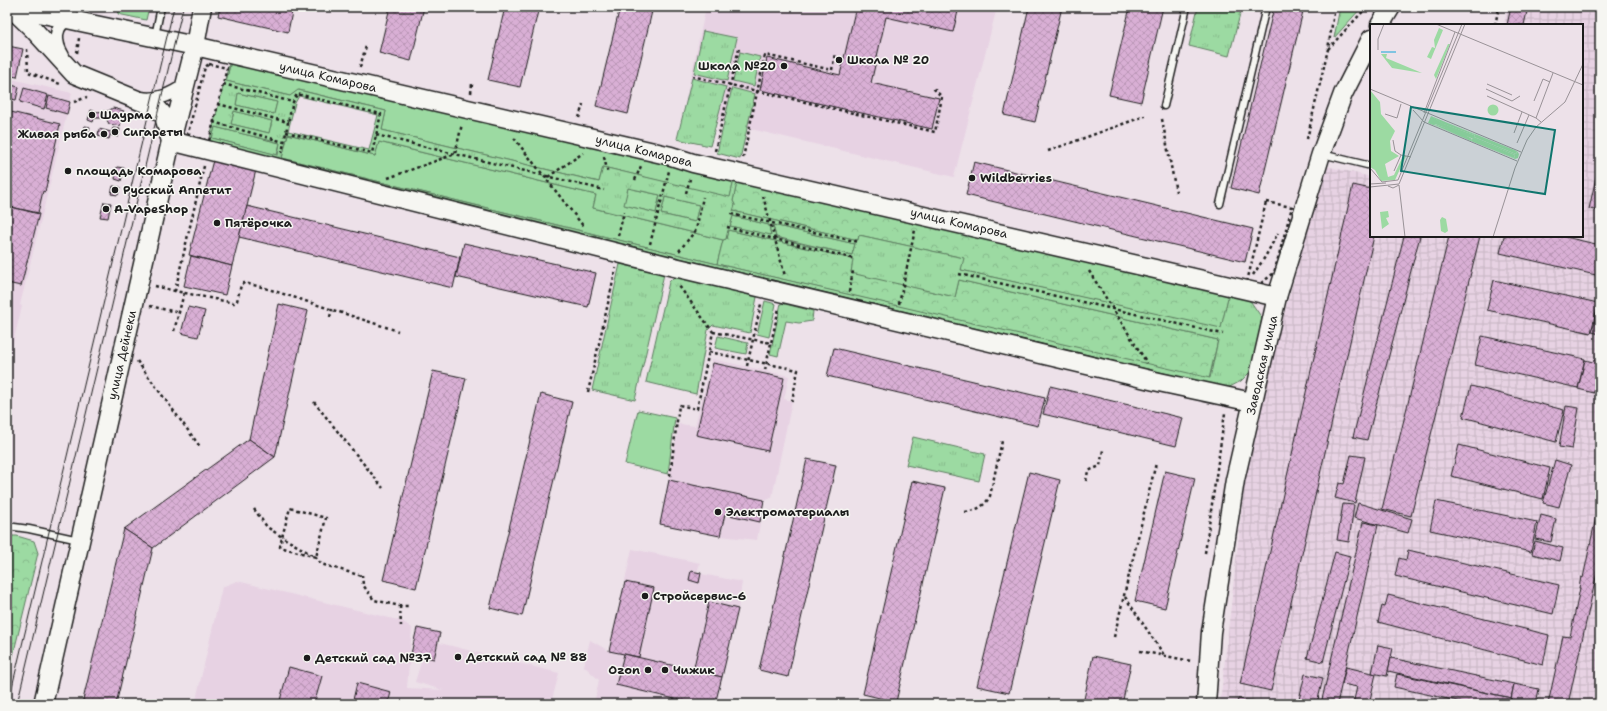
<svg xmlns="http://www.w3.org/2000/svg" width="1607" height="711" font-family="'Shantell Sans',sans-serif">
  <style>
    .built { fill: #e7d2e3 }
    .industrial { fill: url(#industrial-grid) }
    .green { fill: #9cdaa2; stroke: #5c7b5f }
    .forest { fill: url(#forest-crowns); stroke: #5c7b5f }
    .park { fill: url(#park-tufts); stroke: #5c7b5f; fill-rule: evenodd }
    .building { fill: url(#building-cross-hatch); stroke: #1c1c1c }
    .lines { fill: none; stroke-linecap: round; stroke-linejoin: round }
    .lane-casing { stroke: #1c1c1c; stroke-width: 9 }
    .street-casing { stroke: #1c1c1c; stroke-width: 15 }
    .secondary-casing { stroke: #1c1c1c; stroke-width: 21 }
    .path { stroke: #1c1c1c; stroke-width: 2.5; stroke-dasharray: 3 3; stroke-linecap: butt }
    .lane { stroke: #f6f6f2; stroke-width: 6 }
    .street { stroke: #f6f6f2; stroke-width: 12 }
    .secondary { stroke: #f6f6f2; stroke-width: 18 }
    .tram { stroke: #1c1c1c; stroke-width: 1 }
    .poi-dot { fill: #1c1c1c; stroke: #f6f6f2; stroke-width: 1.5 }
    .labels { text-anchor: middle; stroke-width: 3; stroke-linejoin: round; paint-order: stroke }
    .poi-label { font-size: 12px; font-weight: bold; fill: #1c1c1c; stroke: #f6f6f2; text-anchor: start }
    .street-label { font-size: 12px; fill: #1c1c1c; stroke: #f6f6f2 }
    .inset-river { fill: none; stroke: #80c4e1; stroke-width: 2 }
    .inset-road { fill: none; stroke: #999297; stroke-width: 1 }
    .view { fill: #0f766e; fill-opacity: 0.15; stroke: #0f766e; stroke-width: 2 }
    .inset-edge { fill: none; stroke: #1c1c1c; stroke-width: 2 }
  </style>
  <defs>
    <pattern id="industrial-grid" width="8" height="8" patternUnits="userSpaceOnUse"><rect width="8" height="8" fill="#e7d2e3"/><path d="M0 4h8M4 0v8" fill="none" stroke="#c6b4c2"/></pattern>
    <pattern id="forest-crowns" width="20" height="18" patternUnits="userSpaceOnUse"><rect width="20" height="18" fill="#9cdaa2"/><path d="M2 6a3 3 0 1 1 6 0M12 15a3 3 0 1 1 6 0" fill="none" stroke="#86ba8b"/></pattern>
    <pattern id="park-tufts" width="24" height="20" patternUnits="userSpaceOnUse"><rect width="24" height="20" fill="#9cdaa2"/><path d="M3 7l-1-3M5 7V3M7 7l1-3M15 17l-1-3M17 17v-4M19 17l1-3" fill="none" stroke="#86ba8b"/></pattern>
    <pattern id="building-cross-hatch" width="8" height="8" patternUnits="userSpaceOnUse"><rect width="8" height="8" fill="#d9afd5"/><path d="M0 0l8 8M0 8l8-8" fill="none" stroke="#ba96b6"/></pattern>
  </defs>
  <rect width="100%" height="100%" fill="#ede1e9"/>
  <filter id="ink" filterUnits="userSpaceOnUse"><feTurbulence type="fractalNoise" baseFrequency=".025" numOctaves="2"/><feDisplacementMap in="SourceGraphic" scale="8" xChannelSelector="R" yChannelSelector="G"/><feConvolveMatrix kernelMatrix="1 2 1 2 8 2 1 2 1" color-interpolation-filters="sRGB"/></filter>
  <g filter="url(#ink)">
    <g class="built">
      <polygon points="706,7 997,7 954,177 683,113"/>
      <polygon points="7,78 72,93 20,305 22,306 7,368"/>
      <polygon points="712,359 789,376 784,399 792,401 772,497 764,500 757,540 720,536 660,524 679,424 695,426"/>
      <polygon points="632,549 700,563 697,573 742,582 738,609 715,704 594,704 599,680 584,666 590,640 609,651"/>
      <polygon points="237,581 402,621 412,628 407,688 443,690 415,682 428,640 559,673 551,704 195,704 222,587"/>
    </g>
    <polygon class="industrial" points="1508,7 1600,7 1600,704 1220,704 1247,462 1279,332 1326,166 1371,177 1371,236 1582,236 1582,25 1504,25"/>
    <g class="green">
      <polygon points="120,7 149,7 146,20 118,14"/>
      <polygon points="231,61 734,180 730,198 603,167 599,182 382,130 386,111 299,90 290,96 226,81"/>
      <polygon points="238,93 277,102 274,114 236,105"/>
      <polygon points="234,111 272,121 269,133 231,124"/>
      <polygon points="215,127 280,143 277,155 212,138"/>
      <polygon points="288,134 375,156 379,142 596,195 593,208 723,240 717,264 282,158"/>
      <polygon points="628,188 660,195 656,213 623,205"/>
      <polygon points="665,197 699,205 695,222 661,214"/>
      <polygon points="733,216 769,225 771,236 730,226"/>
      <polygon points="773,225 855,244 852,255 776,237"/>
      <polygon points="765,301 776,304 769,337 757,334"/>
      <polygon points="718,336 748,343 746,354 715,348"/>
      <polygon points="638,410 675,418 668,474 625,464"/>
    </g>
    <g class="forest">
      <polygon points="738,177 1230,289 1221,329 961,270 963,258 859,235 858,240 733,211 735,205 733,201"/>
      <polygon points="728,230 854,259 851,272 955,297 959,280 1218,340 1209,379 717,264 723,240 726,239"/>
      <polygon points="7,536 17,536 34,541 38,553 7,680"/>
    </g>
    <g class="park">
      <polygon points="1198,7 1242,7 1229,56 1189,46"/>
      <polygon points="1340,7 1362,7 1334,38"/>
      <polygon points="703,31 737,38 727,81 694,73"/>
      <polygon points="740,52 760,57 754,86 733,81"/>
      <path d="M230 60 1231 289 1251 302 1262 318 1252 370 1241 381 1228 388 1214 385 208 146ZM231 61 734 180 730 197 603 167 599 182 382 130 386 111 298 90 290 96 226 81ZM238 93 277 102 274 114 236 105ZM299 96 378 115 369 150 288 131 295 103ZM234 111 272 121 269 133 231 124ZM215 127 280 143 278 155 212 138ZM288 134 375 156 379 142 596 195 593 208 723 240 726 239 728 230 853 259 851 273 955 297 959 280 1218 340 1210 378 717 264 282 158ZM738 178 1230 289 1221 328 961 270 964 258 859 235 858 240 733 211 735 205 733 201ZM628 188 660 195 656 213 624 205ZM665 197 699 205 695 222 661 214ZM733 216 769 225 771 235 730 226ZM773 225 855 244 852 255 776 238Z"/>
      <polygon points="692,78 726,87 710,146 677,139"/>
      <polygon points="732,88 755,94 740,159 717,153"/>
      <polygon points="620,264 664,274 635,400 592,390"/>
      <polygon points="675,276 757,297 750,333 713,325 708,330 696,394 646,382 669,282"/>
      <polygon points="781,303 813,311 812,321 799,323 786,321 778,356 770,354"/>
      <polygon points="913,437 985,454 979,481 906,465"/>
    </g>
    <g class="building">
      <polygon points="220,7 293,7 288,32 218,16"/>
      <polygon points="390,7 424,7 411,61 379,53"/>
      <polygon points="505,7 539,7 520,87 488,80"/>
      <polygon points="620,7 653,7 628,114 596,106"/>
      <polygon points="838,7 959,7 953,32 886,17 871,83 939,98 932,129 760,90 767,58 840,75 855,11"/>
      <polygon points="1029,7 1062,7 1035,122 1004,115"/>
      <polygon points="1130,7 1163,7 1141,102 1109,95"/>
      <polygon points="1274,7 1304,7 1259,195 1231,188"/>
      <polygon points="1511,7 1528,7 1524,25 1507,25"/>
      <polygon points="8,46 23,49 17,77 7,75"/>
      <polygon points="7,84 19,87 16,100 7,98"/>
      <polygon points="24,88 48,95 44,109 20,102"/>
      <polygon points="49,96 70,102 67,114 46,108"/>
      <polygon points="113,108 124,111 120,126 109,124 106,118 108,111"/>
      <polygon points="91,110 96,112 93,122 88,120"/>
      <polygon points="7,111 60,124 45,192 43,191 38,213 7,206"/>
      <polygon points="108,111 106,118 94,118 96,112"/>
      <polygon points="85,126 90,127 87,136 83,135"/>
      <polygon points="113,128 120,129 118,137 111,135"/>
      <polygon points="99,129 111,132 109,139 98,136"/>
      <polygon points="1600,159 1600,211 1589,209"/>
      <polygon points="213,160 256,170 232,266 189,255"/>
      <polygon points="974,162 1253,229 1245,262 966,195"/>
      <polygon points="117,167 124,168 121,181 115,179"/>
      <polygon points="1353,185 1371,189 1371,236 1374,236 1271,691 1240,684"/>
      <polygon points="113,186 120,187 118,195 111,194"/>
      <polygon points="104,202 111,203 108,218 100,217"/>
      <polygon points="7,206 39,214 21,286 7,283"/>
      <polygon points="247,206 460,257 453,288 239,237"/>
      <polygon points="1404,236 1420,236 1367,440 1353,437"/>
      <polygon points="1449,236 1480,236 1411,516 1382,509"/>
      <polygon points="1504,236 1561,236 1600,245 1600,276 1500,253"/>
      <polygon points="464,243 596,273 588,307 456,277"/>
      <polygon points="191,256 232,266 225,295 184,286"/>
      <polygon points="1494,280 1598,303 1591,333 1487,310"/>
      <polygon points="279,304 308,311 275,457 249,439"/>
      <polygon points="1599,304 1600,304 1600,334 1592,332"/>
      <polygon points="188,307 205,311 198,337 181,333"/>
      <polygon points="1482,336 1585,359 1578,388 1475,365"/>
      <polygon points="834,348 1045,398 1038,426 827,376"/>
      <polygon points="1585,360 1593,362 1594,360 1600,361 1600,392 1594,391 1594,393 1578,389"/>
      <polygon points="713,363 784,378 768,451 696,435"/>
      <polygon points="433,371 466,378 416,588 383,580"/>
      <polygon points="1050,386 1183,418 1176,446 1043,414"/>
      <polygon points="1471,386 1564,410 1556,442 1463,417"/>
      <polygon points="541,394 572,402 522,616 490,608"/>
      <polygon points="1566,406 1579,408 1572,449 1559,447"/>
      <polygon points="249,439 275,457 153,548 124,529"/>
      <polygon points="1459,445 1550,468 1543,499 1451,476"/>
      <polygon points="1351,455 1365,457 1355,503 1335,498 1339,483 1344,484"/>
      <polygon points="807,459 836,465 788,677 759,670"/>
      <polygon points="1555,460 1571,465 1559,507 1543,503"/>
      <polygon points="1165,471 1195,478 1165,608 1135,601"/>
      <polygon points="1029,472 1060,480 1009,693 977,686"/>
      <polygon points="669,480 764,500 760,522 725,514 720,536 660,524"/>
      <polygon points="912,481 945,488 896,702 863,694"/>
      <polygon points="1600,498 1600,559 1568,704 1548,704 1563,636 1570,637 1580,588 1579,588 1581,577 1583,578"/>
      <polygon points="1436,501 1537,522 1531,552 1430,530"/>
      <polygon points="1358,503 1412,519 1408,533 1354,518"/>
      <polygon points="1343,504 1354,505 1349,542 1337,540"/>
      <polygon points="1541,515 1556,519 1551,542 1535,539"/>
      <polygon points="1363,522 1378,525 1337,704 1321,704"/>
      <polygon points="124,529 153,548 116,704 82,704"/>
      <polygon points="1535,541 1563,548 1560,561 1532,554"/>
      <polygon points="1408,550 1559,585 1553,614 1395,576 1399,558 1406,560"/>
      <polygon points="1335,552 1350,556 1323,662 1307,658"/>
      <polygon points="691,571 701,573 699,583 689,580"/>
      <polygon points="625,582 654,588 639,657 609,651"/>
      <polygon points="1388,595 1549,635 1543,665 1378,622 1382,606 1385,607"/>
      <polygon points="709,602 738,609 722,677 693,671"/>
      <polygon points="417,628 440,633 434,659 411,654"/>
      <polygon points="1378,645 1393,648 1387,676 1372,673"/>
      <polygon points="624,654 722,677 715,704 696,704 616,685"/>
      <polygon points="1093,656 1131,664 1122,704 1083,704"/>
      <polygon points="1391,658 1514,684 1511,698 1388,671"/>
      <polygon points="289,667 322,676 315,701 326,704 279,704"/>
      <polygon points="1346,667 1376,674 1369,704 1353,704 1357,687 1342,684"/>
      <polygon points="1305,674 1323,678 1317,704 1298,704"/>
      <polygon points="1397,674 1511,698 1510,704 1471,704 1394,687"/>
      <polygon points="357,683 391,692 388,704 352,704"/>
      <polygon points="1514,684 1539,689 1536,704 1510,704"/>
      <polygon points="1238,699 1273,704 1237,704"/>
    </g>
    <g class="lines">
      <defs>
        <g id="lane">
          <polyline points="155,36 161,7"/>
          <polyline points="1164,106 1187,7"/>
          <polyline points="1322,154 1371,166"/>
          <polyline points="1220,204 1266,7"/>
          <polyline points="7,526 29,529 79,540"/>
        </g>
        <g id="street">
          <path d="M63 56C55 43 52 24 72 19"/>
          <path d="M141 98C158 101 172 94 185 85"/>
        </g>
        <g id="secondary">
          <polyline points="10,7 195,46 671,156 693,163 1277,297"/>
          <polyline points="10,7 33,29 74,74 157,108 164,116 170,138"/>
          <polyline points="1380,25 1391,7"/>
          <polyline points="171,141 670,266 1159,382 1252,402"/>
          <polyline points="43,704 171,141 195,46 202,7"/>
          <polyline points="1206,704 1211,632 1235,480 1277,297 1321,154 1343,94 1371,39"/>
        </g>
      </defs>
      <use href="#lane" class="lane-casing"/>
      <use href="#street" class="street-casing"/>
      <use href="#secondary" class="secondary-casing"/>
      <g class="path">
        <polyline points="1495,25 1499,7"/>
        <polyline points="27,49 28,72 60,84"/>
        <polyline points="1328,49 1367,7"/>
        <polyline points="77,53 79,38"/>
        <polygon points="209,64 227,68 209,141 191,136 188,133 205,67"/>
        <polyline points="360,67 366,46"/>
        <polyline points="692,76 935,132 942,97 932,87"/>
        <polyline points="223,84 293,102"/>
        <polyline points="471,93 472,84"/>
        <polyline points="74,102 87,97"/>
        <polyline points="218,104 288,122 282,153"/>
        <polyline points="579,118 583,104"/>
        <polyline points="1162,119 1176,192"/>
        <polyline points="213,122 284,142"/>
        <polyline points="286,132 372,153 381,114 297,94 293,102 288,122"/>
        <polyline points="376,135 604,190"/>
        <polyline points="514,138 584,227"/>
        <polyline points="1307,139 1328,49 1335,7"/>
        <polyline points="715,151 739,48"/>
        <polyline points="1048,151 1145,116"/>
        <polyline points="604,157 608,174"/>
        <polyline points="743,158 765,55 832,70 835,53"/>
        <polyline points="204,166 175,291 234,303 237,301 241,285 244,283 262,287 398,331"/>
        <polyline points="548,177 583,153"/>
        <polyline points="388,178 455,154 462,124"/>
        <polyline points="635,180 641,166"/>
        <polyline points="686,193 690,179"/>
        <polyline points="763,196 785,276"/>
        <polygon points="1266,202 1292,207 1274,273 1260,284 1247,282"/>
        <polyline points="731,214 859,242"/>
        <polyline points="727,227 855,259"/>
        <polyline points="618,236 624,212"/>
        <polyline points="650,244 669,171"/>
        <polyline points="679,251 696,230 703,197"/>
        <polyline points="1089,271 1147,363"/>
        <polyline points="959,274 1223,334"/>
        <polyline points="1253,275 1265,257 1278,233"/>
        <polyline points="155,286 175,291"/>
        <polyline points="849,292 853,271"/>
        <polyline points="899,304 915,230"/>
        <polyline points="150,306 180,313"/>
        <polyline points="330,317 332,309"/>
        <polyline points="174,331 184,293"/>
        <polyline points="713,332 771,343 779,308"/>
        <polyline points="709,352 798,370 792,401"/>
        <polyline points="137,361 201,448"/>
        <polyline points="747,366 761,304"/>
        <polyline points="765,370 771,343"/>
        <polyline points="588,392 616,268"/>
        <polyline points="314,402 383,488"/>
        <polyline points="670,476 679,405 697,409 713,332 679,286"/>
        <polyline points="1086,481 1088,471 1100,466 1103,450"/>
        <polyline points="254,509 267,527 282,537 280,547 316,557 326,518 290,508 282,537 316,557 321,564 362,576"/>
        <path d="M965 512C977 510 984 507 990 496L1002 441"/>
        <polyline points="1205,553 1225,413"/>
        <polyline points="362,575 363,585 374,600 400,606 410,606"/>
        <polyline points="1125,597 1164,655"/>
        <polyline points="400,606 401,626"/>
        <polyline points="1114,637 1156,463"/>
        <polyline points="1140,651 1191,661"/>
      </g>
      <use href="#lane" class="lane"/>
      <use href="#street" class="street"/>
      <use href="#secondary" class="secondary"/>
      <g class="tram">
        <polyline points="8,704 174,7"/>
        <polyline points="17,704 183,7"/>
      </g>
    </g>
  </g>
  <g class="poi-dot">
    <circle cx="839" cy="60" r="4"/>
    <circle cx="784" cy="66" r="4"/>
    <circle cx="92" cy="115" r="4"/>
    <circle cx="115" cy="132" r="4"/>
    <circle cx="104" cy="134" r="4"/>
    <circle cx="68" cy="171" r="4"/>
    <circle cx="972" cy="178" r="4"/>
    <circle cx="115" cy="190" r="4"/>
    <circle cx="106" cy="209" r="4"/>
    <circle cx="217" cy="223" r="4"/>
    <circle cx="718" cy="512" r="4"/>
    <circle cx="645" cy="596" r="4"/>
    <circle cx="458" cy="657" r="4"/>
    <circle cx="307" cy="658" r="4"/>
    <circle cx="648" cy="670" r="4"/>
    <circle cx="665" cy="670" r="4"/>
  </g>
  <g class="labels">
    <g class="poi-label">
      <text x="847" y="64">Школа № 20</text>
      <text x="776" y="70" text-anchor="end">Школа №20</text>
      <text x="100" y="119">Шаурма</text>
      <text x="123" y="136">Сигареты</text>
      <text x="96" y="138" text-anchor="end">Живая рыба</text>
      <text x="76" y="175">площадь Комарова</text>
      <text x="980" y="182">Wildberries</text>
      <text x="123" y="194">Русский Аппетит</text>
      <text x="114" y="213">A-VapeShop</text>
      <text x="225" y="227">Пятёрочка</text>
      <text x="726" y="516">Электроматериалы</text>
      <text x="653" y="600">Стройсервис-6</text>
      <text x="466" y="661">Детский сад № 88</text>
      <text x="315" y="662">Детский сад №37</text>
      <text x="640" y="674" text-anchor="end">Ozon</text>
      <text x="673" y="674">Чижик</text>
    </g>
    <g class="street-label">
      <text transform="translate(328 77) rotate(13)" y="4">улица Комарова</text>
      <text transform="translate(644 151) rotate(14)" y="4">улица Комарова</text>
      <text transform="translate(959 223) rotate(13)" y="4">улица Комарова</text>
      <text transform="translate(122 355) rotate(-77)" y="4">улица Дейнеки</text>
      <text transform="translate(1262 365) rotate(-77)" y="4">Заводская улица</text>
    </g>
  </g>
  <g transform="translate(1370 24)">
    <rect width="213" height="213" fill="#ede1e9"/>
    <path d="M78 20H80L66 55 64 51ZM117.5 86a5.5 5.5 0 1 1 11 0a5.5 5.5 0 1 1-11 0ZM61 92 104 110V111L73 100ZM58 98 92 109 102 115 101 117ZM72 193 76 195 78 207 75 209 71 207 70 196Z" fill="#9cdaa2"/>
    <path d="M0 66 10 78 11 90 25 107 20 117 21 127 29 132 15 140 18 153 24 151 33 132H36L25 156 11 157 5 146 0 143ZM105 110 147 127 146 130 104 113ZM103 114 145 131 144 134 101 117Z" fill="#9cdaa2"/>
    <path d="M69 4 73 6 61 35 57 33 62 23 65 24 64 16ZM11 30H17L16 34 52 49 22 44ZM61 92 147 127 149 130 148 134 145 135 58 99ZM61 92 104 110V111L74 100ZM65 100 145 131 144 134 64 101ZM105 110 147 127 146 130 104 113ZM18 187 19 193 16 194 19 200 12 205 10 188Z" fill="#9cdaa2" fill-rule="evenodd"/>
    <path class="inset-river" d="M11 28H26"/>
    <path class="inset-road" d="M66 0 213 61M8 26V15L14 0M117 60 142 71M0 65 151 128M116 65 142 77 150 72M117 72 166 94M164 77 173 55 180 58M43 86 54 98 147 137M54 89 85 8M15 90 27 94 31 80M171 98 166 94 183 49M144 109 152 88M23 116 25 127 31 131M147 119 159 91M0 144 12 158 28 156 92 0M24 147 31 131 41 133M0 160 16 159M29 160 95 0M29 161 35 213M18 162 23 164 29 161M0 163 29 160M123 213 145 144 157 116 166 103 195 78 213 40"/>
    <path class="view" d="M41 83 185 106 175 170 31 147Z"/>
    <rect width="213" height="213" class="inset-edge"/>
  </g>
  <rect width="1607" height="711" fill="none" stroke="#f6f6f2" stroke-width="24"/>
  <rect x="12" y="12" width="1583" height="687" fill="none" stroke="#1c1c1c" stroke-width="1.5" filter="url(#ink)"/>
</svg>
